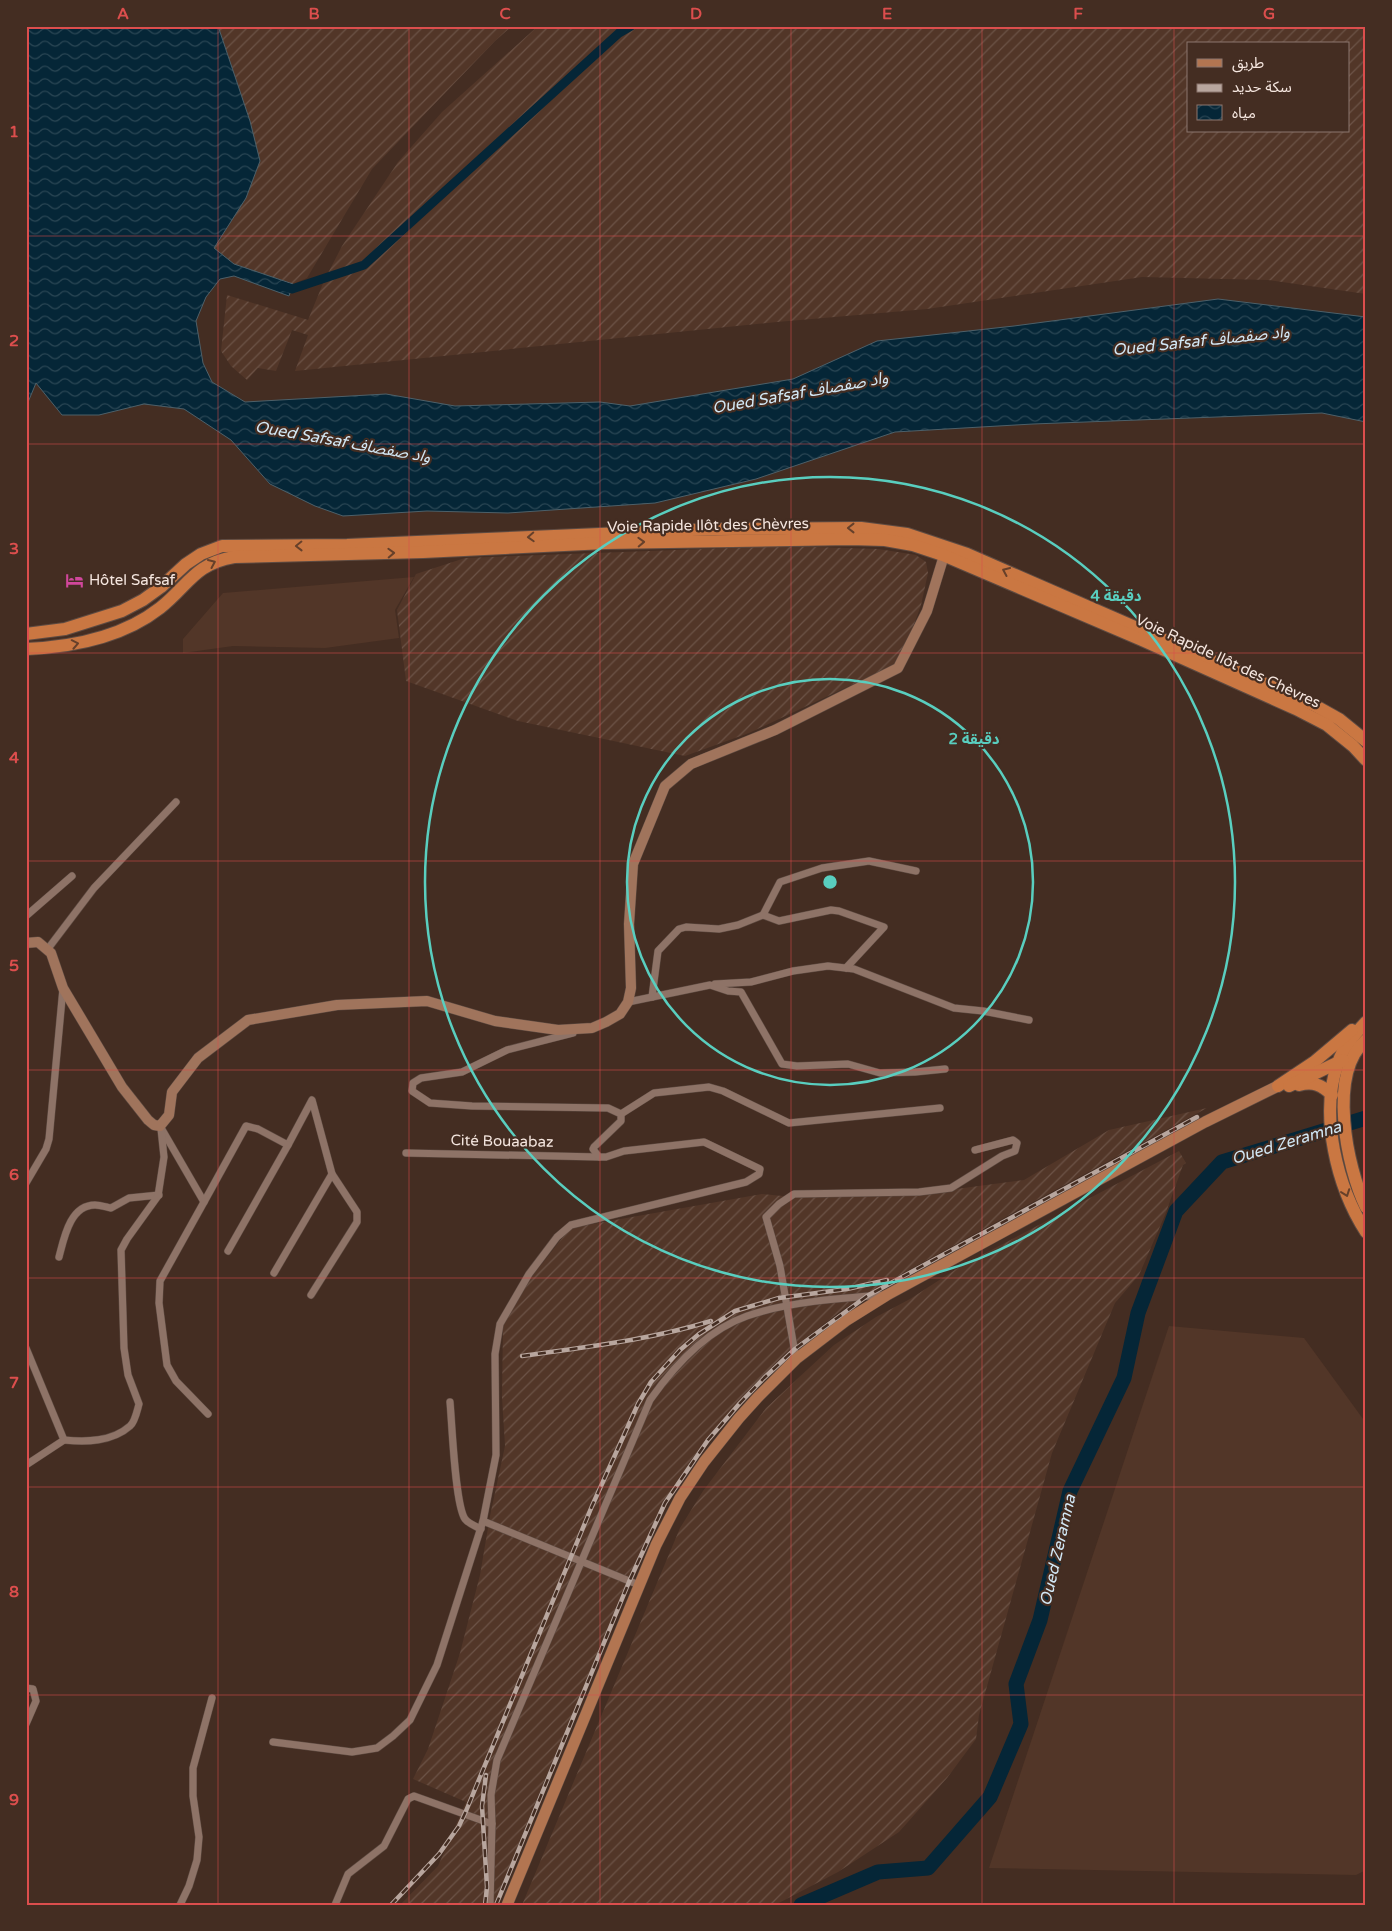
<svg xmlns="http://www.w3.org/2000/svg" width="1392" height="1931" font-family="'Varela Round','Noto Sans Arabic',sans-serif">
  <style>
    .built { fill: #523628 }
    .industrial { fill: url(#industrial-furrows); fill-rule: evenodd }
    .water { fill: url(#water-waves); stroke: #4d6069 }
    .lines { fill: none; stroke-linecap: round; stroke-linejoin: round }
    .canal { stroke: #052637; stroke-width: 9 }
    .river { stroke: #052637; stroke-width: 15 }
    .street-casing { stroke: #5e4b42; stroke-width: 8 }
    .secondary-casing { stroke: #5e4b42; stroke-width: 11 }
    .primary-casing { stroke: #5e4b42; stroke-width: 12 }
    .highway-casing { stroke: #5e4b42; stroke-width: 14 }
    .street { stroke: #8e7367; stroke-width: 7 }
    .secondary { stroke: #a0745c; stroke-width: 10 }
    .primary { stroke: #b27551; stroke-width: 11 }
    .highway { stroke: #ca7742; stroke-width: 12 }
    .rail-casing { stroke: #b8a69e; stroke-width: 4.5 }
    .rail { stroke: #442d22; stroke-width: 2.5; stroke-dasharray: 8; stroke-linecap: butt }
    .oneway { stroke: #66402a }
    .grid { fill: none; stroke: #dc4e4d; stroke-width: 1; stroke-opacity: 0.55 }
    .ring { fill: none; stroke: #59cebf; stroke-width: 2.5 }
    .labels { text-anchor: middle; stroke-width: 4.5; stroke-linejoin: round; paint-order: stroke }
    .street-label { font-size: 15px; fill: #f5e6df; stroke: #442d22 }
    .poi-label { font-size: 15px; fill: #f5e6df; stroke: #442d22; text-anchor: start }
    .water-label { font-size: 16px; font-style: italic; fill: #d2e8f6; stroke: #442d22 }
    .centre { fill: #59cebf; stroke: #442d22; stroke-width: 2.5 }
    .ring-label { font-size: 15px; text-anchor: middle; font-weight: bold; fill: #59cebf; stroke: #442d22; stroke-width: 4.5; stroke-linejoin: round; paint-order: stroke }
    .neatline { fill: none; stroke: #dc4e4d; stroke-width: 2 }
    .grid-label { font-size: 16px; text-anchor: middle; font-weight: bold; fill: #dc4e4d }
  </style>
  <defs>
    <pattern id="industrial-furrows" width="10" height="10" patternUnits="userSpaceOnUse" patternTransform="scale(1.25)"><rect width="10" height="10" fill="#523628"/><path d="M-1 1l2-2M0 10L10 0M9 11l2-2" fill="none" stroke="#6c5347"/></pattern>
    <pattern id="water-waves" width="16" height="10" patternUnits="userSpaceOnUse" patternTransform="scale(1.25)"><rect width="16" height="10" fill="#052637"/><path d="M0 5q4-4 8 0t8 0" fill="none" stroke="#2a4654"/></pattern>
  </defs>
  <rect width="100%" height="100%" fill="#442d22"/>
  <g class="built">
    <polygon points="414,577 395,610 399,638 325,648 233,646 183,653 183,639 223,593"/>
    <polygon points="1169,1326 1304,1338 1366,1423 1366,1870 1356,1875 989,1868"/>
  </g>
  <g class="industrial">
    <polygon points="218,26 512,26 495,41 372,169 307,278 293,284 234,264 214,248 246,198 259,161 250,121"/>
    <path d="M538 26H1366V294L1268 280 1142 277 927 309 777 322 295 371 308 335 292 330 276 371 258 368 247 380 231 366 221 351 227 295 308 320 324 281 342 246 398 162 442 112ZM1188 44H1348V131H1188Z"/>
    <polygon points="782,546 878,549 904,553 916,555 926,562 928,573 921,605 911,633 894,665 749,733 685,756 518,721 406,681 397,610 416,574 465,558"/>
    <polygon points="1207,1108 1033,1202 907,1271 842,1310 785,1354 750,1389 716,1427 691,1460 667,1500 545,1779 494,1905 400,1905 438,1866 466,1802 413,1779 428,1749 460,1653 480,1575 490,1516 505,1446 502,1397 503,1325 519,1293 570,1228 762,1194 793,1197 926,1193 1024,1180 1109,1130"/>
    <polygon points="1179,1151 1186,1163 1183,1165 1165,1215 1139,1275 1115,1303 1052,1453 979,1715 976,1739 947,1778 899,1832 838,1872 775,1905 522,1905 680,1528 703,1491 766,1408 834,1345 876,1317 910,1299 961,1266"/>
  </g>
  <polygon class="water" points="26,26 218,26 250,121 260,161 246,198 214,248 234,264 293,284 289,296 234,276 220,279 206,297 196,321 203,363 212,382 245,402 386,394 455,406 600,402 630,406 793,379 877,341 1014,326 1218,299 1366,317 1366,422 1322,413 1033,424 895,432 756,479 655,503 508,513 427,511 343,516 315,506 270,484 231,440 184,409 144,404 99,415 62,415 36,383 26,407"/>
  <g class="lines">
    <polyline class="canal" points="282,286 292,289 364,265 619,33 631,26"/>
    <polyline class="river" points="801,1905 878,1872 928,1868 990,1797 1021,1724 1016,1684 1040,1620 1070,1491 1124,1378 1138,1313 1176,1211 1222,1162 1366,1118"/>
    <defs>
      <g id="street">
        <polyline points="763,915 780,882 822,868 869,861 916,871"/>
        <polyline points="26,916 72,876"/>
        <polyline points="47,950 94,888 176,802"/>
        <polyline points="715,984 751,982 793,971 828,966 854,969 954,1008 983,1011 1029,1020"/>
        <polyline points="652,997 658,951 679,929 686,927 719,929 738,925 763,915 779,921 831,910 839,911 884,927 846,968"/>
        <polyline points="628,1002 710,985 728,991 741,992 782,1064 797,1066 848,1064 880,1073 915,1072 945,1069"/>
        <polyline points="621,1114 654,1093 709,1087 723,1091 789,1123 940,1108"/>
        <polyline points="160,1126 204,1202 246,1126 258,1129 288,1145 312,1100 332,1174 274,1273"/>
        <polyline points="406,1153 599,1157"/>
        <polyline points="26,1183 46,1149 49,1139 63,988"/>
        <polyline points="204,1202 160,1281 159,1303 167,1365 176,1381 208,1414"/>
        <polyline points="228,1251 288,1145"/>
        <path d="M59 1257C64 1238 70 1205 95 1205 100 1205 106 1207 111 1208L129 1198 159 1195"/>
        <polyline points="311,1295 357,1222 357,1212 332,1174"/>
        <polyline points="26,1348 64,1440 26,1465"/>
        <polyline points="796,1359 780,1266 766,1217 779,1204 794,1194 919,1192 951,1188 1002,1156 1015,1151 1017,1143 1013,1140 975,1150"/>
        <path d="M450 1402C452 1423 455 1505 465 1519 469 1524 475 1526 481 1529"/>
        <path d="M64 1440C86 1442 112 1442 130 1426 135 1422 137 1411 139 1404L128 1375 124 1348 121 1250 127 1239 158 1196 164 1157 161 1129"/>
        <polyline points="483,1521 639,1585"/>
        <polyline points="26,1688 33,1689 36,1701 26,1724"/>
        <polyline points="273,1742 352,1752 377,1748 393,1736 410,1720 437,1665 483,1521 496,1455 495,1354 500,1324 529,1274 557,1237 571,1225 746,1182 759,1174 760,1169 704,1142 624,1151 606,1157 599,1157 593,1149 594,1147 621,1121 621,1114 608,1108 472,1106 430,1103 412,1091 413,1083 421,1078 462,1072 507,1050 573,1033"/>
        <polyline points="180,1905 189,1886 197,1860 199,1837 193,1796 193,1768 212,1698"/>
        <polyline points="335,1905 348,1874 384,1846 408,1799 414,1796 492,1824"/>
        <path d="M490 1905 492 1824 491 1795 497 1760 650 1400C674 1366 707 1330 747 1316 786 1302 842 1298 884 1295"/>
      </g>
      <polyline id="secondary" points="26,943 38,942 51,953 63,988 122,1087 148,1120 154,1125 160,1126 169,1115 172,1092 198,1058 248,1020 337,1005 427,1001 495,1021 558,1030 592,1028 606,1022 620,1014 628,1002 631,988 629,924 633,864 665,786 691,764 775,730 898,668 927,611 946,549"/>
      <polyline id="primary" points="507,1905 656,1545 680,1498 704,1462 739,1418 758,1397 796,1359 847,1320 887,1295 1205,1122 1278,1086"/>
      <g id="highway">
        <polyline points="26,634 65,629 122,611 143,600 161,587 186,564 201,554 222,546 347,545 715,529 861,528 907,534 967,554 1314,705 1339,719 1366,741"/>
        <path d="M26 649C73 647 123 637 160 608 189 585 194 564 234 557L423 552 605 543 850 539 885 540 913 545 943 555 1142 640 1296 709 1327 725 1353 746 1366 760"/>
        <path d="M1366 1022C1355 1034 1343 1047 1338 1063 1319 1115 1337 1187 1366 1232"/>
        <path d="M1366 1040C1327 1073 1347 1168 1366 1207"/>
        <path d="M1299 1085C1313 1081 1322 1085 1332 1095"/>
        <polyline points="1278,1086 1314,1062 1352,1030"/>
        <polyline points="1289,1086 1343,1060"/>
      </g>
    </defs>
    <use href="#street" class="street-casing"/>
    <use href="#secondary" class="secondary-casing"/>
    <use href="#primary" class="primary-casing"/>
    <use href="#highway" class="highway-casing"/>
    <use href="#street" class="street"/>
    <use href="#secondary" class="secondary"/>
    <use href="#primary" class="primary"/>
    <use href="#highway" class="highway"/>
    <defs>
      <g id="rail">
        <path d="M522 1356C586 1347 650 1340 711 1321"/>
        <polyline points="391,1905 439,1854 459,1826 466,1811 592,1506 638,1404 651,1382 680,1350 699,1334 735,1311 779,1298 847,1289 887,1280"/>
        <polyline points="485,1905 487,1887 482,1806 486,1775"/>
        <polyline points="496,1905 629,1582 665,1503 708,1440 740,1403 764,1378 795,1349 867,1296 1197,1117"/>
      </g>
    </defs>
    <use href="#rail" class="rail-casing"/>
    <use href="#rail" class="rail"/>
  </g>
  <defs><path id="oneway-chevron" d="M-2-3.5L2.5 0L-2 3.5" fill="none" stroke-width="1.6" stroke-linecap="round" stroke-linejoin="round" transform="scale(1.25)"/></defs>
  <g class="oneway">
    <use href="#oneway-chevron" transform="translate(851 528) rotate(180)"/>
    <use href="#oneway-chevron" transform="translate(531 537) rotate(177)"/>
    <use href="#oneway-chevron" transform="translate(641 542) rotate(-2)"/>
    <use href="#oneway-chevron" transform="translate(299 546) rotate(179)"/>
    <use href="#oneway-chevron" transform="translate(391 553) rotate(-2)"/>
    <use href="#oneway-chevron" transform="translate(212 563) rotate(-24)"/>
    <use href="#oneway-chevron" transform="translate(1006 571) rotate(-156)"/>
    <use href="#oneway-chevron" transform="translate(75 644) rotate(-11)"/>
    <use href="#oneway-chevron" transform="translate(1346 1193) rotate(70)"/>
  </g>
  <path class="grid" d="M218 26V1905M409 26V1905M600 26V1905M791 26V1905M982 26V1905M1174 26V1905M26 236H1366M26 444H1366M26 653H1366M26 861H1366M26 1070H1366M26 1278H1366M26 1487H1366M26 1695H1366"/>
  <g class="ring">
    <circle cx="830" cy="882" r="203"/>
    <circle cx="830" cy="882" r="405"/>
  </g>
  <defs>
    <symbol id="hotel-bare" viewBox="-9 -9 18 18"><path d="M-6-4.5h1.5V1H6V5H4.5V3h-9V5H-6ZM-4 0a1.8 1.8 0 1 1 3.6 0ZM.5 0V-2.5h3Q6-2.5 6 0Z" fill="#d1479c" stroke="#442d22" stroke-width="2.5" paint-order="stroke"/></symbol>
  </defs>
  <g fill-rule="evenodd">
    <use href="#hotel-bare" x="62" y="568" width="25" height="25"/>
  </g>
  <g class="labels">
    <g class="street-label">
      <text transform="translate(708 525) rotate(-1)" y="5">Voie Rapide Ilôt des Chèvres</text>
      <text transform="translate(1228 661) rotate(25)" y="5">Voie Rapide Ilôt des Chèvres</text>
      <text transform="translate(502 1141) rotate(1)" y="5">Cité Bouaabaz</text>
    </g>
    <g class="poi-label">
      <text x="89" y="585">Hôtel Safsaf</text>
    </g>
    <g class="water-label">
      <text transform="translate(1201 340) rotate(-6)" y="6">Oued Safsaf واد صفصاف</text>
      <text transform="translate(800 392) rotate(-10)" y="6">Oued Safsaf واد صفصاف</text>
      <text transform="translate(343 441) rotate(10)" y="6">Oued Safsaf واد صفصاف</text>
      <text transform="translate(1286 1142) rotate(-17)" y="6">Oued Zeramna</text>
      <text transform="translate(1057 1550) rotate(-77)" y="6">Oued Zeramna</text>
    </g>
  </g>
  <circle cx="830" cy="882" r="8" class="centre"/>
  <g class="ring-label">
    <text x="1116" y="601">4 دقيقة</text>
    <text x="974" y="744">2 دقيقة</text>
  </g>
  <rect width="1392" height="1931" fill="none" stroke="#442d22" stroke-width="55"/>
  <rect x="1187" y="42" width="162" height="90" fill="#442d22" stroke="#8b776e"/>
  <rect x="1197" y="59" width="25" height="8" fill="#b27551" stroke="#8b776e"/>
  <text x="1232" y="68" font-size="15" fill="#f5e6df">طريق</text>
  <rect x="1197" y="84" width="25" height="8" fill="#b8a69e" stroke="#8b776e"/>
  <text x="1232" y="92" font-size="15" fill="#f5e6df">سكة حديد</text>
  <rect x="1197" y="105" width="25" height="15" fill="url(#water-waves)" stroke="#8b776e"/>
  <text x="1232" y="118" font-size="15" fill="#f5e6df">مياه</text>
  <rect x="28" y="28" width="1336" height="1876" class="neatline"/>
  <g class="grid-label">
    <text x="123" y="19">A</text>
    <text x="314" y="19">B</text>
    <text x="505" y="19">C</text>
    <text x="696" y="19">D</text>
    <text x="887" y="19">E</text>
    <text x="1078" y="19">F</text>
    <text x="1269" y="19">G</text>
    <text x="14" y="137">1</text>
    <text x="14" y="346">2</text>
    <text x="14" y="554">3</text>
    <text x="14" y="763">4</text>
    <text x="14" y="971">5</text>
    <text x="14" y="1180">6</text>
    <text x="14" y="1388">7</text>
    <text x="14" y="1597">8</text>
    <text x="14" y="1805">9</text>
  </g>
</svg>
